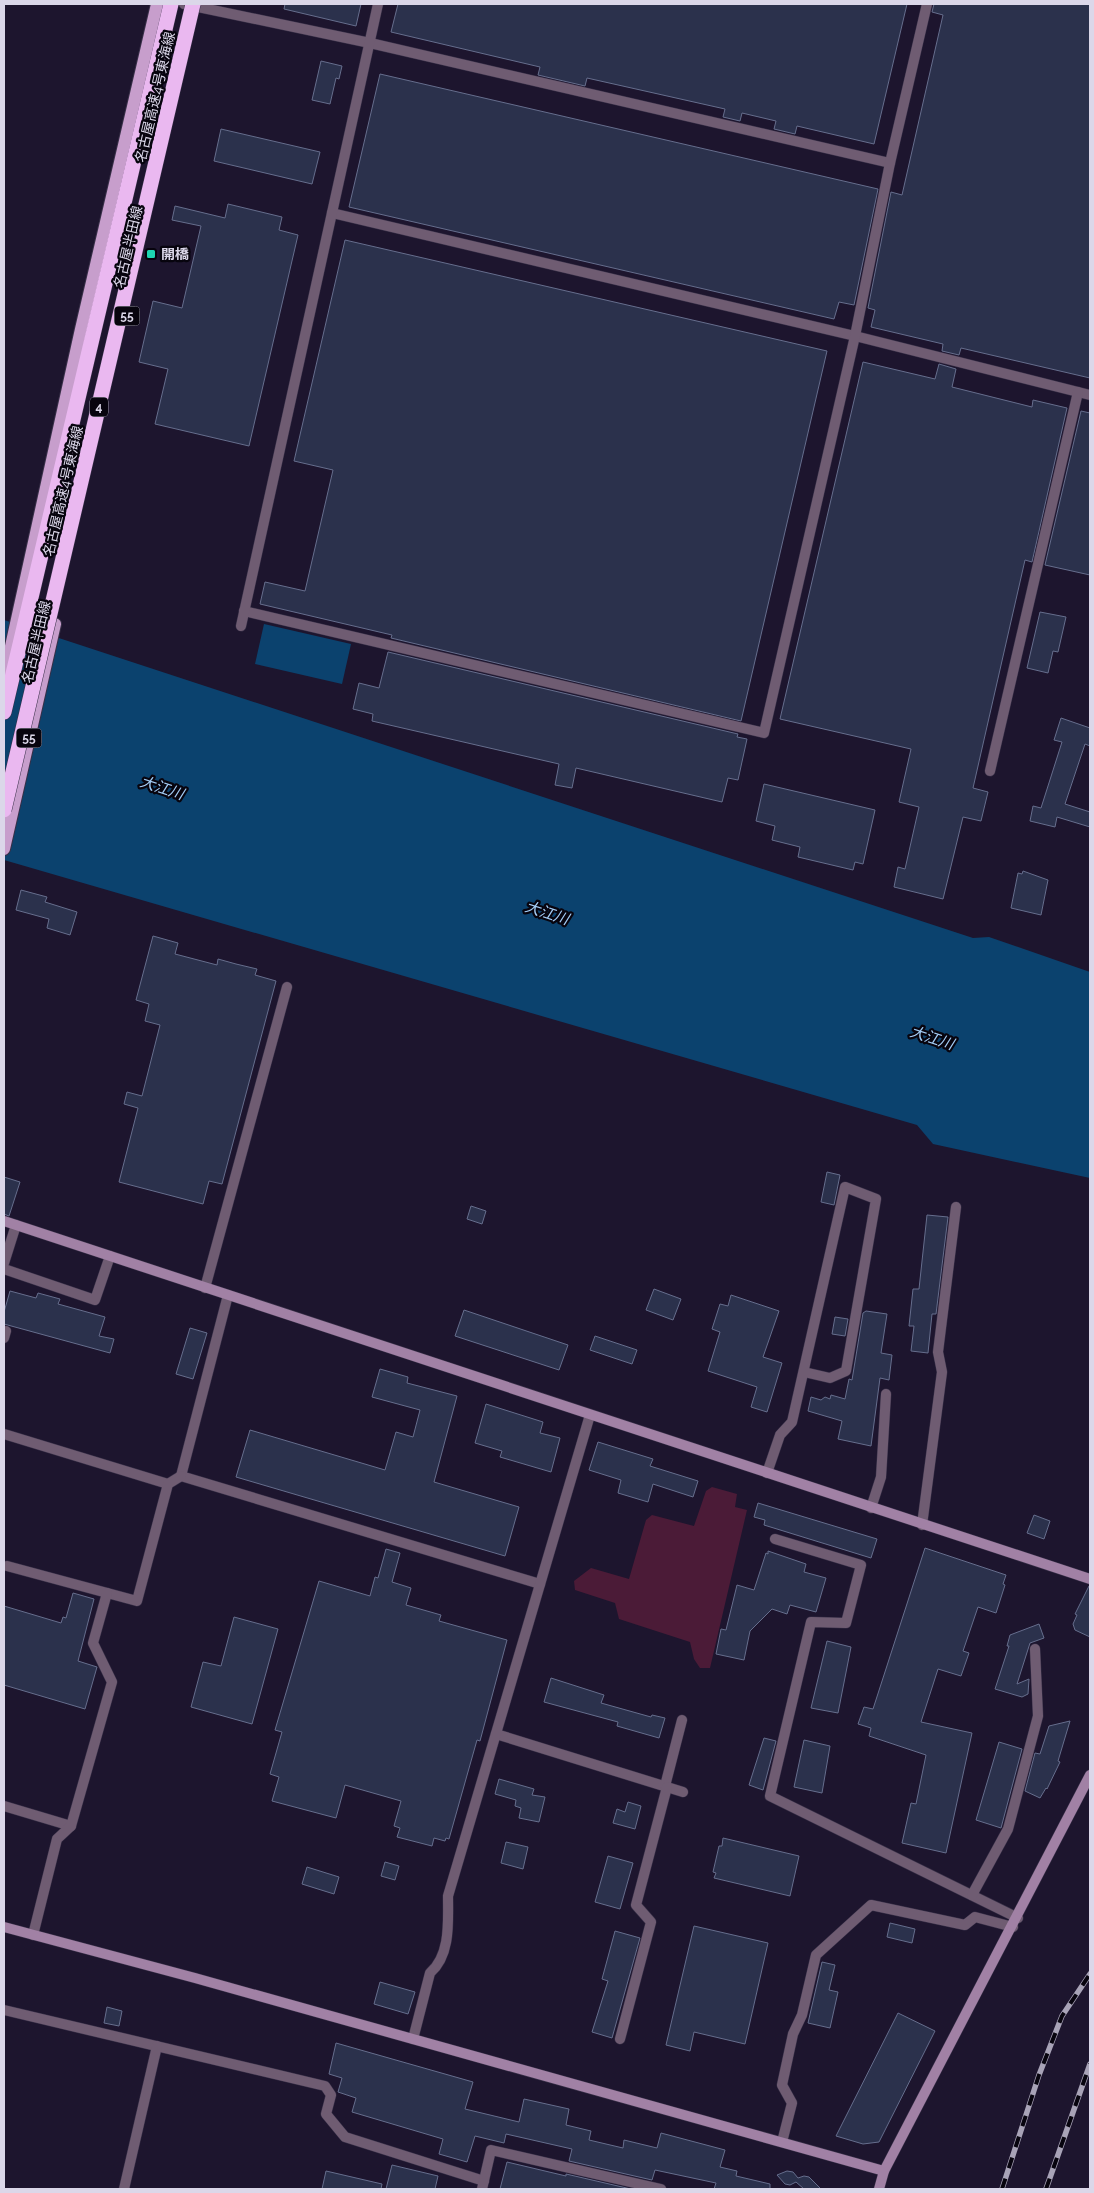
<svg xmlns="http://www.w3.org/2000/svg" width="1094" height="2193" font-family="Raleway,'Noto Sans JP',sans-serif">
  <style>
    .green { fill: #4b1b37 }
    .water { fill: #0b426e }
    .building { fill: #2b314c; stroke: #666e8d }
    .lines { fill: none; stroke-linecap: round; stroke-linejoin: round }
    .lane-casing { stroke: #383048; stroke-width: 11 }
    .secondary-casing { stroke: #383048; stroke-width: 11 }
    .primary-casing { stroke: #383048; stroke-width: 14 }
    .highway-casing { stroke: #383048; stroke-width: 16 }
    .lane { stroke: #6f5c72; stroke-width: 10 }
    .secondary { stroke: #a181a5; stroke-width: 10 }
    .primary { stroke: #c79ecc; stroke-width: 12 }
    .highway { stroke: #eab8f0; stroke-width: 15 }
    .rail-casing { stroke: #a8a3b7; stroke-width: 5.5 }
    .rail { stroke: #07040e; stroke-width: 4; stroke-dasharray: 11; stroke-linecap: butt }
    .highway-bridge-casing { stroke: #383048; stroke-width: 16; stroke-linecap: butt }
    .highway-bridge { stroke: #eab8f0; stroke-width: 15 }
    .poi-dot { fill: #1dd5b1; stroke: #07040e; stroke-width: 2 }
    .labels { text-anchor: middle; stroke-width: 4.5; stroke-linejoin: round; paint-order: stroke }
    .shield { fill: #07040e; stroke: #9b98a7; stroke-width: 1 }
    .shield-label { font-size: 12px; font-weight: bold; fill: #dbd7e9 }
    .street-label { font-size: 14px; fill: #dbd7e9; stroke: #07040e }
    .poi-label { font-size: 14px; font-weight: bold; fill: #dbd7e9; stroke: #07040e; text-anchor: start }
    .water-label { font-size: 15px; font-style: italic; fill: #a4cef8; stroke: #07040e }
  </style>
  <rect width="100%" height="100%" fill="#1d152e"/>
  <polygon class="green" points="712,1487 737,1494 735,1507 747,1510 710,1668 700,1668 694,1659 690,1642 619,1619 615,1603 575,1590 574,1581 591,1568 629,1579 646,1520 652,1515 694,1526 706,1491"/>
  <g class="water">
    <polygon points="4,620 973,938 989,937 1090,972 1090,1178 933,1144 917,1125 4,860"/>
    <polygon points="264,624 351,644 342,684 255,664"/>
  </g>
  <g class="building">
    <polygon points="285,4 361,4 356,26 284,9"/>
    <polygon points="398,4 907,4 874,144 797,126 795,134 774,129 776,121 742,113 740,121 723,117 725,109 587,78 585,86 538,75 540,67 391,32"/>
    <polygon points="934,4 1090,4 1090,378 961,348 959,355 942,351 943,344 871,327 875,310 868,308 891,192 902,195 943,15 932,12"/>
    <polygon points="321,61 342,66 339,79 336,78 330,104 312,100"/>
    <polygon points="380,74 878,189 854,305 839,302 834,319 349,207"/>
    <polygon points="221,129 320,152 312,184 214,161"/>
    <polygon points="228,204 282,217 279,230 298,235 249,446 155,424 168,369 139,362 153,301 182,308 201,226 172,220 175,206 225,218"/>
    <polygon points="345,240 827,351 741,721 391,638 392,635 260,604 265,582 305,591 333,470 294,461"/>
    <polygon points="863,362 935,379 939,364 956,369 952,387 1032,407 1033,400 1067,408 1032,562 1025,560 973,788 988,792 981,821 963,817 943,899 894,887 898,867 905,869 919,807 899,802 911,749 780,719"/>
    <polygon points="1081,411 1090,413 1090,575 1045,565"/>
    <polygon points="1040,612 1066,617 1058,652 1053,651 1048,673 1027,668"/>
    <polygon points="388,652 738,734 737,737 747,739 738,780 728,778 722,802 576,768 572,788 555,785 559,764 372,721 373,714 353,709 359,683 379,688"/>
    <polygon points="1061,718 1090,728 1090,746 1085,744 1065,804 1090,812 1090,827 1057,817 1055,827 1030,821 1033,806 1041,808 1062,742 1054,740"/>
    <polygon points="764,784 875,810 863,864 855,862 853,870 798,857 800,847 772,840 775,826 756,821"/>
    <polygon points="1023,871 1048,880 1041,915 1011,908 1018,873 1022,874"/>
    <polygon points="21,890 47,897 45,902 77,912 70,935 47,928 49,919 16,910"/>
    <polygon points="153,936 178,943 175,954 217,965 218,959 236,964 257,969 255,975 276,981 222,1184 209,1181 203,1204 119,1182 138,1108 124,1104 127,1092 142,1096 160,1025 145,1021 149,1004 136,1000"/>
    <polygon points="827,1172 840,1175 834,1205 821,1202"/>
    <polygon points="4,1177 20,1182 9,1216 4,1214"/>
    <polygon points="471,1206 486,1211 482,1224 467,1219"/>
    <polygon points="927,1215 948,1217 936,1314 932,1314 928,1353 911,1351 914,1326 909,1326 913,1289 919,1289"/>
    <polygon points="654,1289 681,1299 673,1320 646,1310"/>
    <polygon points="10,1291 36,1298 38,1293 60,1299 58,1304 105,1317 99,1336 114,1339 110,1353 4,1324 4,1312"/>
    <polygon points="731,1295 779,1311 763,1357 782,1363 767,1412 751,1407 757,1387 708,1371 720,1332 712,1329 720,1304 728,1306"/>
    <polygon points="464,1310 568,1345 559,1370 455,1336"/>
    <polygon points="866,1311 887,1314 881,1353 892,1355 889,1380 880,1378 871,1446 838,1439 842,1421 808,1411 811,1397 821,1400 825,1397 830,1399 831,1395 845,1399 849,1379 852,1380 863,1313"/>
    <polygon points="835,1317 848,1319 845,1336 832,1334"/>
    <polygon points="190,1328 207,1333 193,1379 176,1374"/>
    <polygon points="595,1336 637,1350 632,1364 590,1350"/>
    <polygon points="380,1369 408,1377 407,1383 457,1396 434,1482 519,1507 505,1556 236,1477 250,1430 385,1470 396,1432 413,1437 420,1410 372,1397"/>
    <polygon points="486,1404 543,1422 540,1433 560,1438 551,1472 500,1457 502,1451 475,1443"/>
    <polygon points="598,1442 653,1459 650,1466 698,1481 693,1497 653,1484 648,1502 618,1493 621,1480 589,1470"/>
    <polygon points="758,1503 877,1539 871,1558 764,1525 765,1520 754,1517"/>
    <polygon points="1034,1515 1050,1521 1044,1539 1027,1533"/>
    <polygon points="925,1548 1006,1575 1003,1584 1005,1585 996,1613 978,1607 963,1651 969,1653 961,1676 938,1669 921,1722 972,1733 946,1853 902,1843 911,1803 916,1804 926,1755 869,1736 871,1728 858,1724 864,1707 873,1709"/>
    <polygon points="386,1549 400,1553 392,1582 411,1588 406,1605 441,1615 439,1621 507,1640 480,1741 477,1740 449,1839 446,1838 445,1841 434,1838 432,1846 397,1837 400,1828 394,1826 401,1801 345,1785 336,1818 272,1801 279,1777 270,1774 282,1732 275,1730 319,1581 370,1596 375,1577 378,1578"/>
    <polygon points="768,1551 806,1564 804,1572 826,1578 816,1612 790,1605 787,1614 772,1609 750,1631 744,1660 716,1654 721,1629 726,1630 737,1585 754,1590 766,1553 768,1554"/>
    <polygon points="1089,1586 1090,1586 1090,1637 1075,1630 1073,1624 1077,1615 1075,1614"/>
    <polygon points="73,1593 94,1599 78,1661 97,1667 85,1709 4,1685 4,1606 61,1623 63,1617 66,1618"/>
    <polygon points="234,1617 278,1629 252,1724 191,1707 203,1662 221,1666"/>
    <polygon points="1039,1624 1044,1638 1030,1643 1017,1684 1029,1679 1028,1694 1022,1697 995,1689 1009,1646 1007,1646 1010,1635"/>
    <polygon points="827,1641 851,1647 838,1713 811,1708"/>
    <polygon points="551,1678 604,1695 601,1703 651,1717 652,1715 665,1718 659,1738 617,1726 618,1722 544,1702"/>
    <polygon points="1070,1721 1058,1761 1060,1762 1047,1789 1046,1788 1040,1798 1025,1791 1035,1753 1040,1754 1049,1726"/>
    <polygon points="764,1738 776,1741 763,1790 749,1785"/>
    <polygon points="804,1740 830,1746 822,1793 794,1787"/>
    <polygon points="999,1742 1022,1749 1001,1828 976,1820"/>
    <polygon points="499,1779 534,1789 532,1795 545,1797 539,1822 519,1818 521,1808 515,1806 516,1800 495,1794"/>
    <polygon points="628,1802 641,1806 635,1829 613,1823 617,1809 625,1812"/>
    <polygon points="723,1838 799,1856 790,1896 714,1878 716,1873 713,1872 719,1846 722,1846"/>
    <polygon points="506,1842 528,1847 523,1869 501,1863"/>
    <polygon points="608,1856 633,1863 620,1909 595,1902"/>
    <polygon points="385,1862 399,1866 395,1880 381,1876"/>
    <polygon points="307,1867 339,1877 334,1894 302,1884"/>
    <polygon points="890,1923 915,1929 912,1943 887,1937"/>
    <polygon points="694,1926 768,1943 745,2044 694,2032 690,2051 666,2045"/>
    <polygon points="615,1931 640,1938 612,2038 592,2032 608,1981 602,1979"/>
    <polygon points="822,1962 835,1965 829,1990 838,1992 830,2028 808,2023"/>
    <polygon points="380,1982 415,1992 408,2014 374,2004"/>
    <polygon points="107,2007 122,2011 119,2026 104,2023"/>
    <polygon points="898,2013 935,2031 879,2142 863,2144 836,2136"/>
    <polygon points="336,2043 473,2082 465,2109 519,2122 524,2099 569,2109 566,2125 591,2131 589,2140 623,2148 624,2140 657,2148 661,2133 725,2150 720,2167 737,2171 736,2176 770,2184 770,2189 714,2189 716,2183 655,2170 652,2180 569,2161 572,2149 506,2134 504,2143 475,2136 467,2162 439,2154 443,2139 352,2112 356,2098 338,2092 342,2078 329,2074"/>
    <polygon points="507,2162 566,2176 566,2174 631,2189 500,2189"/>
    <polygon points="392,2165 438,2176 435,2189 386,2189"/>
    <polygon points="326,2171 382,2184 381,2189 322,2189"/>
    <polygon points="787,2171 793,2172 798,2178 804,2176 809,2177 821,2189 804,2189 796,2182 790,2185 785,2184 777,2175"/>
  </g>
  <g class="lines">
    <defs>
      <g id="lane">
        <polyline points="184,4 370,43 890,163"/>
        <polyline points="332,213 855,336 1090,395"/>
        <polyline points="244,611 764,733 855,336 890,163 927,4"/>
        <polyline points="241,626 378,4"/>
        <polyline points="990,771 1078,392"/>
        <polyline points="4,1263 16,1225"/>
        <polyline points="4,1269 95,1300 110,1256"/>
        <polyline points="205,1288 287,987"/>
        <polyline points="228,1295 181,1476 540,1584"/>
        <polyline points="4,1338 6,1331"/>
        <polyline points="4,1434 168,1484"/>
        <polyline points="767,1473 780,1435 792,1422 845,1187 876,1199 846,1371 830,1378 804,1372"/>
        <polyline points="871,1508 881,1477 886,1394"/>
        <polyline points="922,1525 942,1372 938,1352 956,1207"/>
        <polyline points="775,1539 861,1565 846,1623 811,1622 770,1796 1018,1918"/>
        <polyline points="7,1566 137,1601 168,1484 181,1476"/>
        <polyline points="496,1734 683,1792"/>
        <polyline points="665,1786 682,1720"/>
        <polyline points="4,1806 71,1826"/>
        <polyline points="972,1895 1008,1829 1038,1716 1035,1649"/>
        <polyline points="33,1935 57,1839 71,1826 112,1682 93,1643 107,1593"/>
        <polyline points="4,2010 325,2086 331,2095 326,2114 345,2137 484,2181"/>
        <path d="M413 2039 430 1973C451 1955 448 1921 448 1896L590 1415"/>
        <polyline points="620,2039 651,1922 636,1905 667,1787"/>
        <polyline points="782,2142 792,2103 782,2085 793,2034 802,2015 816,1955 871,1905 965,1925 975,1917 1013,1927"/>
        <polyline points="124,2189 157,2046"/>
        <polyline points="482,2189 491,2150 661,2189"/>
      </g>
      <g id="secondary">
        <polyline points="4,1221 1090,1579"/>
        <polyline points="4,1927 195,1978 884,2171"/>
        <polyline points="879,2189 884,2171 1090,1775"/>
      </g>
      <g id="primary">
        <polyline points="4,678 81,329 157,4"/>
        <polyline points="4,849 55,624"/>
      </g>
      <polyline id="highway" points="4,712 171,4"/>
    </defs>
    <use href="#lane" class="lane-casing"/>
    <use href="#secondary" class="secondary-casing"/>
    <use href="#primary" class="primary-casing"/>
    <use href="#highway" class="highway-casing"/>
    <use href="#lane" class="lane"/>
    <use href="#secondary" class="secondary"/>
    <use href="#primary" class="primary"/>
    <use href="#highway" class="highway"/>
    <defs>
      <g id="rail">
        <polyline points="1002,2189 1039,2075 1062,2016 1090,1974"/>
        <polyline points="1046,2189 1090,2064"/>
      </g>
    </defs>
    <use href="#rail" class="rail-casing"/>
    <use href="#rail" class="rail"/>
    <defs>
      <polyline id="highway-bridge" points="4,810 193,4"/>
    </defs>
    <use href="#highway-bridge" class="highway-bridge-casing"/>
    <use href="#highway-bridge" class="highway-bridge"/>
  </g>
  <rect class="poi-dot" x="146" y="249" width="10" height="10" rx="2.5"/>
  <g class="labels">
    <g class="shield">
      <rect x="114.5" y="306.5" width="25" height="19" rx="4"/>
      <rect x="90" y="397.5" width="18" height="19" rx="4"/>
      <rect x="16.5" y="728.5" width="25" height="19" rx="4"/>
    </g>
    <g class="shield-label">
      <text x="127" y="320">55</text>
      <text x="99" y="411">4</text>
      <text x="29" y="742">55</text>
    </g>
    <g class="street-label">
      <text transform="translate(155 97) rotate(-77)" y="5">名古屋高速4号東海線</text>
      <text transform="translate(128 247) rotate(-77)" y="5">名古屋半田線</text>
      <text transform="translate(63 491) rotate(-77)" y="5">名古屋高速4号東海線</text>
      <text transform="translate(36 642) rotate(-77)" y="5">名古屋半田線</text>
    </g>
    <g class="poi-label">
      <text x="161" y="259">開橋</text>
    </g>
    <g class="water-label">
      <text transform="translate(162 788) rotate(18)" y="5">大江川</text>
      <text transform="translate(547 913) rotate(18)" y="5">大江川</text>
      <text transform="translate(932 1038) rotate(18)" y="5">大江川</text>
    </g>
  </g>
  <rect width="1094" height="2193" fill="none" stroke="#dbd7e9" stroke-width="10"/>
</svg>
